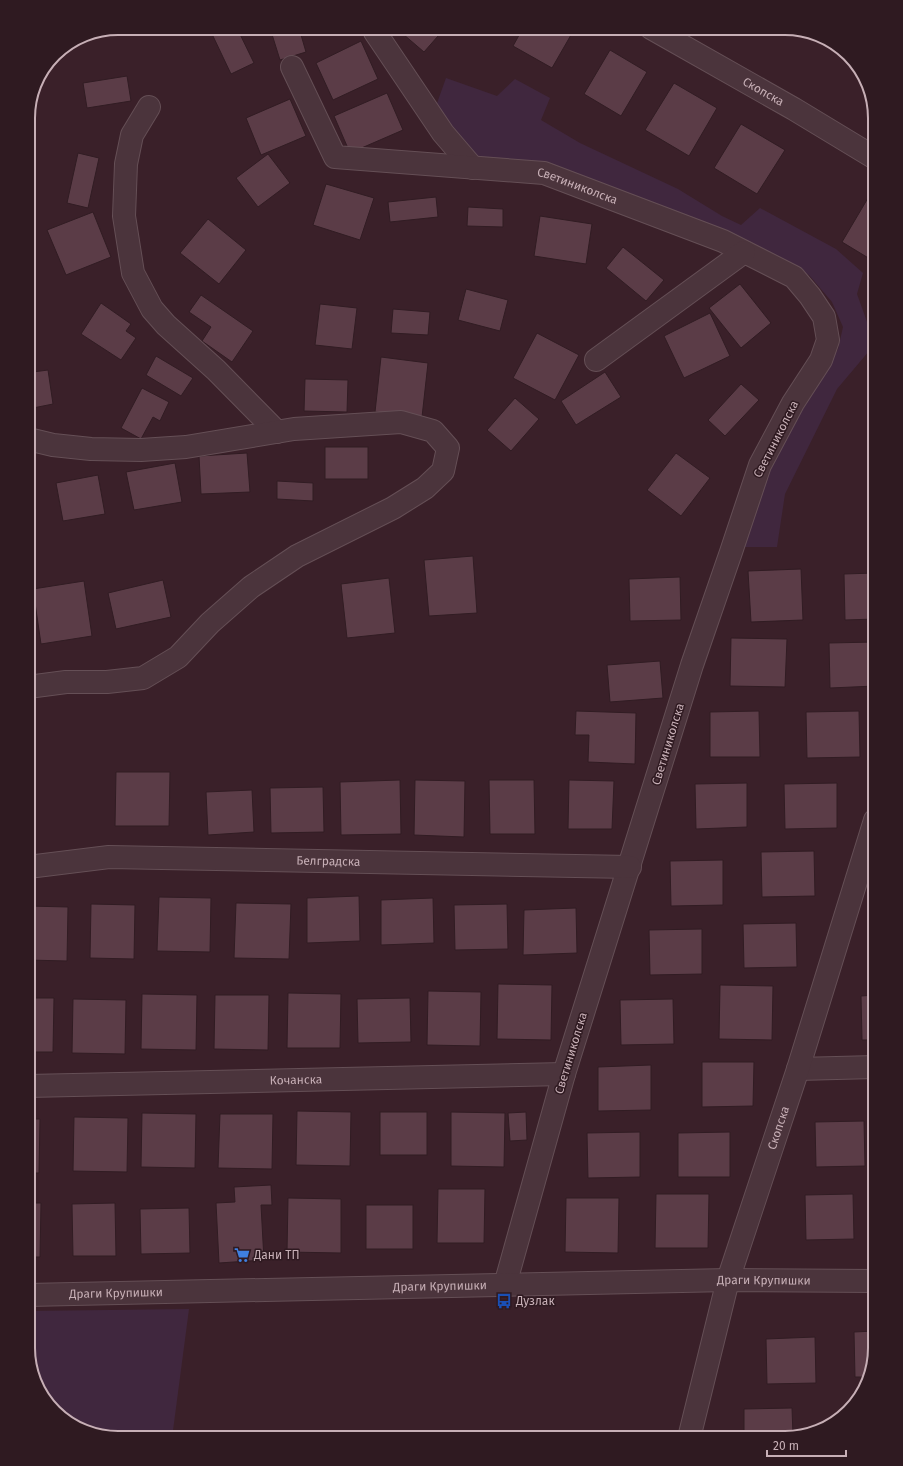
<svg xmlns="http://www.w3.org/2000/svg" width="903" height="1466" font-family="'Fira Sans',sans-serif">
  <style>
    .green { fill: #40273e }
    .building { fill: #5b3c47; stroke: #311c23 }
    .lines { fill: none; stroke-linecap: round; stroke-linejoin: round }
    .minor-casing { stroke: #654f56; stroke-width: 24 }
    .minor { stroke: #4b343c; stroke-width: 22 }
    .labels { text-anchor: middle; stroke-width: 3; stroke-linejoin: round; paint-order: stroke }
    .street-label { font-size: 12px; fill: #c7afb6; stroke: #2f1a21 }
    .poi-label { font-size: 12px; fill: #c7afb6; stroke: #2f1a21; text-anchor: start }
    .rim { fill: none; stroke: #c7afb6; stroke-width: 2 }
  </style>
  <rect width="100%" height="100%" fill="#3a2029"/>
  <g class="green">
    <polygon points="446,78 497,96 515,79 550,98 541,120 580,143 678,189 722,216 741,225 760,208 836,249 863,273 857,294 875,344 837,389 785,494 777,547 742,547 766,471 838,349 843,327 832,302 809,275 792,265 558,169 475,156 461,142 436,106"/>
    <polygon points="189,1309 172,1438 113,1438 68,1423 37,1388 28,1348 28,1311"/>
  </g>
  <g class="building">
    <polygon points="224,28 237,28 254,63 231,74 212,34"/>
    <polygon points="270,28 299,28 306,52 280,60"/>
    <polygon points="341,28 358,28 345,35"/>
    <polygon points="396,28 445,28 424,52"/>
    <polygon points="523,28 575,28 552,68 513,46"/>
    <polygon points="361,41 378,79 333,100 316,63"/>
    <polygon points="610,50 647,72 621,116 584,94"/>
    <polygon points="127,76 131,101 87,108 83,83"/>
    <polygon points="674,83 717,108 689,156 645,130"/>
    <polygon points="387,93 403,130 350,153 334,116"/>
    <polygon points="290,99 306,136 261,155 246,118"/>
    <polygon points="741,124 785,150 757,194 714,168"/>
    <polygon points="78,153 99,158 88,208 67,203"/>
    <polygon points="268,154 290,183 258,207 236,178"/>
    <polygon points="326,184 374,198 360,240 313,225"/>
    <polygon points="436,197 438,217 390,222 388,202"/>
    <polygon points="868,198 875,203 875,262 842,242"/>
    <polygon points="468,207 503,209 503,227 467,226"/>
    <polygon points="93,212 111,257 66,275 47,230"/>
    <polygon points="540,216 592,224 586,264 534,256"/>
    <polygon points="208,219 246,250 219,284 180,253"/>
    <polygon points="623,247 664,280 646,301 606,268"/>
    <polygon points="740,284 771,323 741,348 709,308"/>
    <polygon points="466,289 508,300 500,331 458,320"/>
    <polygon points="201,295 253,331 232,362 202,341 211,327 189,312"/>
    <polygon points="101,303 131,324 126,331 136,338 121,360 81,334"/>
    <polygon points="320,304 357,308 352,349 315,345"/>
    <polygon points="393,309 430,312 428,335 391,333"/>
    <polygon points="710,313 730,356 684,378 664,336"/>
    <polygon points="537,333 579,355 555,400 513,378"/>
    <polygon points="30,356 33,372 48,370 53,404 28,409 28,357"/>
    <polygon points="156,356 193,378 181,396 146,375"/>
    <polygon points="381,357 428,363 422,417 375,412"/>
    <polygon points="605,372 621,397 576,425 561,401"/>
    <polygon points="305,379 348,380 347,412 304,411"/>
    <polygon points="741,384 759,400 725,436 708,420"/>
    <polygon points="142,388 169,402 160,421 153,417 141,439 121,428"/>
    <polygon points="515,398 539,419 511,451 487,430"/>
    <rect x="325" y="447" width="43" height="32"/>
    <polygon points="247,453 250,492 201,494 199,456"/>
    <polygon points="676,453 710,478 681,516 647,490"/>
    <polygon points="175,463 182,502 134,510 126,472"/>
    <polygon points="98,475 105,514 63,521 56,483"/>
    <polygon points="277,481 313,483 313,501 277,499"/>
    <polygon points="873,489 875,489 875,532 872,532"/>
    <polygon points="473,556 477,613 429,616 424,560"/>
    <polygon points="801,569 803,620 751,622 748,571"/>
    <polygon points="875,573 875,619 845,620 844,574"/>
    <polygon points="680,577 681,620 630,621 629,579"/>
    <polygon points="389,578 395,633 347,638 341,584"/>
    <polygon points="163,580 171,617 116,629 108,593"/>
    <polygon points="84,581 92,636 41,644 33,589"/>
    <polygon points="28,600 35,643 28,644"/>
    <polygon points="731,638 787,639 785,687 730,686"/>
    <polygon points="875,642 875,686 830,688 829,643"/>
    <polygon points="660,661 663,698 610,702 607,665"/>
    <polygon points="576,711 636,713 635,764 588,762 589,735 575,735"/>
    <polygon points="759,711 760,757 710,757 710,712"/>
    <polygon points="859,711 860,757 807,758 806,712"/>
    <polygon points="116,772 170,772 169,826 115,826"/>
    <polygon points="400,780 401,834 341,835 340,782"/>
    <polygon points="415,780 465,781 464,837 414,835"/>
    <polygon points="489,780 534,780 535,834 490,834"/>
    <polygon points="569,780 614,781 612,829 568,829"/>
    <polygon points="747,783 747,827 696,829 695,784"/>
    <polygon points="837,783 837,828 785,829 784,784"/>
    <polygon points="323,787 324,832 271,833 270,788"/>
    <polygon points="252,790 254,832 208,835 206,792"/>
    <polygon points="814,851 815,896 762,897 761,852"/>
    <polygon points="723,860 723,905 671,906 670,861"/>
    <polygon points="359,896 360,941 307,943 307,898"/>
    <polygon points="159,897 211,898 210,952 157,951"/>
    <polygon points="433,898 434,943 381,945 381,900"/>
    <polygon points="236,903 291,904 289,959 234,958"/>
    <polygon points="91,904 135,905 134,959 90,958"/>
    <polygon points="507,904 508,949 455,950 454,905"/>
    <polygon points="28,906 68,907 67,961 28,960"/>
    <polygon points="576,908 577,953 523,955 524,910"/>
    <polygon points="796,923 797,967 744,968 743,924"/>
    <polygon points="702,929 702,974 650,975 649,930"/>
    <polygon points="498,984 552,985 551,1040 497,1039"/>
    <polygon points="720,985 773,986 772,1040 719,1039"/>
    <polygon points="428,991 481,992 480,1046 427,1045"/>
    <polygon points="288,993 341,994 340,1048 287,1048"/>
    <polygon points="142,994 197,995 196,1050 141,1049"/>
    <polygon points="215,995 269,995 268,1050 214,1049"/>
    <polygon points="875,995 875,1040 862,1040 861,996"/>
    <polygon points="28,998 54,998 53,1052 28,1052"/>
    <polygon points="410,998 411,1042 358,1043 357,999"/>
    <polygon points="73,999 126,1000 125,1054 72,1053"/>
    <polygon points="673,999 674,1044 621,1045 620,1000"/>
    <polygon points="702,1062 754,1062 753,1106 702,1107"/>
    <polygon points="651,1065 651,1110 598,1111 598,1067"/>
    <polygon points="297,1111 351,1112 350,1166 296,1165"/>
    <rect x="380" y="1112" width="47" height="43"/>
    <polygon points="451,1112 505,1113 504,1167 451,1166"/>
    <polygon points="526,1112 527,1140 510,1141 508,1113"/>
    <polygon points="142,1113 196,1114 195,1168 141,1167"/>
    <polygon points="220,1114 273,1114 272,1169 218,1168"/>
    <polygon points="74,1117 128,1118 127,1172 73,1171"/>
    <polygon points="28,1119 40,1119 39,1173 28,1173"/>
    <polygon points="864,1121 865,1166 816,1167 815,1122"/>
    <polygon points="640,1132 640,1177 588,1178 587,1133"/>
    <polygon points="730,1132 730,1177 678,1177 678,1133"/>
    <polygon points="271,1185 272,1205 261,1205 264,1260 219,1263 216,1203 235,1202 234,1187"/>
    <polygon points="438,1189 485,1189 484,1243 437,1243"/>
    <polygon points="656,1194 709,1194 708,1248 655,1248"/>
    <polygon points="853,1194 854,1239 806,1240 805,1195"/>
    <polygon points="870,1197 875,1197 875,1242 871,1242"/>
    <polygon points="288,1198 341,1199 341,1253 287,1252"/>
    <polygon points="566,1198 619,1198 618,1253 565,1252"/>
    <polygon points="28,1203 41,1203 40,1257 28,1257"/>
    <polygon points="115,1203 116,1256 73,1256 72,1204"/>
    <rect x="366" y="1205" width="47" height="44"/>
    <polygon points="189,1208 190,1253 141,1254 140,1209"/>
    <polygon points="875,1331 875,1348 867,1377 855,1377 854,1332"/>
    <polygon points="815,1337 816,1383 767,1384 766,1339"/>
    <polygon points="792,1408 793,1436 785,1438 744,1438 744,1409"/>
  </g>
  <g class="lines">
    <defs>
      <g id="minor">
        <path id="s1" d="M651 28 794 109 875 158"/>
        <polyline points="375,32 443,133 473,168"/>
        <path id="s2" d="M292 67 335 157 544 173 723 241 794 277 810 296 824 317 828 340 821 360 793 403 760 465 731 552 692 665 564 1074 505 1285"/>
        <polyline points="149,107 132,135 126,164 124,216 133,273 152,309 166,325 216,370 277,432"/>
        <polyline points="596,360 744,252"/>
        <polyline points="28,687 66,682 107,682 143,678 178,657 210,623 251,587 297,556 393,508 425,488 443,471 448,448 433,431 401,422 294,429 186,447 141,450 91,449 53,445 28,439"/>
        <path id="s3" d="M28 867 109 857 630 867"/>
        <polyline points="798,1069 875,1067"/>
        <path id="s4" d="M28 1086 564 1074"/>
        <path id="s5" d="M28 1295 728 1280 875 1281"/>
        <path id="s6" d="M689 1438 728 1280 798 1069 875 820"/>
      </g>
    </defs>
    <use href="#minor" class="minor-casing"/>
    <use href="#minor" class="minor"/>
  </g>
  <defs>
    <symbol id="supermarket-bare" viewBox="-9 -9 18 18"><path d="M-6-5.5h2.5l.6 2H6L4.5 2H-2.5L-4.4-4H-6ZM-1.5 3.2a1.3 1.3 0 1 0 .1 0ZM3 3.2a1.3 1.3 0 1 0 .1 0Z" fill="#3f7fe0" stroke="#2f1a21" stroke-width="2.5" paint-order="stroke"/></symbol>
    <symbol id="bus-bare" viewBox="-9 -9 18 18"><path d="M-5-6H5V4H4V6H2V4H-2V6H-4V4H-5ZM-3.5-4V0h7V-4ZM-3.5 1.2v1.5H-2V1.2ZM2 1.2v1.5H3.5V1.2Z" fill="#1a4fb4" stroke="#2f1a21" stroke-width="2.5" paint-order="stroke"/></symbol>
  </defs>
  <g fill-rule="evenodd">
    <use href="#supermarket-bare" x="231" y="1244" width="22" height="22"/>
    <use href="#bus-bare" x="493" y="1290" width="22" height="22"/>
  </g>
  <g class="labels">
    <g class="street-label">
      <text dy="4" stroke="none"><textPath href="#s1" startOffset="129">Скопска</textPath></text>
      <text dy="4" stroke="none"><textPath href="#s2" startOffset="345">Светиниколска</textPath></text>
      <text transform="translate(776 439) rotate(-63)" y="4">Светиниколска</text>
      <text transform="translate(668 744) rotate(-73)" y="4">Светиниколска</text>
      <text dy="4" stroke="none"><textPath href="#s3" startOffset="301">Белградска</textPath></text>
      <text transform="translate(571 1053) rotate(-73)" y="4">Светиниколска</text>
      <text dy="4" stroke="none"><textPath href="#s4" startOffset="268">Кочанска</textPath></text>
      <text dy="4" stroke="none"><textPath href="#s6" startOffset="323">Скопска</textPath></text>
      <text dy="4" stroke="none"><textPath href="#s5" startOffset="736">Драги Крупишки</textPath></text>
      <text dy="4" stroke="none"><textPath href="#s5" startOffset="412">Драги Крупишки</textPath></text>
      <text dy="4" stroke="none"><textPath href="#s5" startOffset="88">Драги Крупишки</textPath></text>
    </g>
    <g class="poi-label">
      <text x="254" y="1259">Дани ТП</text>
      <text x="516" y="1305">Дузлак</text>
    </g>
  </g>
  <path d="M0 0H903V1466H0ZM118 35H785A83 83 0 0 1 868 118V1348A83 83 0 0 1 785 1431H118A83 83 0 0 1 35 1348V118A83 83 0 0 1 118 35Z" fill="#2f1a21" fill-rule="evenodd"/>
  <path class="rim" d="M118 35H785A83 83 0 0 1 868 118V1348A83 83 0 0 1 785 1431H118A83 83 0 0 1 35 1348V118A83 83 0 0 1 118 35Z"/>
  <path d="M767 1450v6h79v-6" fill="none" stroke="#c7afb6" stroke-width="2"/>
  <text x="773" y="1450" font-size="12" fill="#c7afb6" stroke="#2f1a21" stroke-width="3" paint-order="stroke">20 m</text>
</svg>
